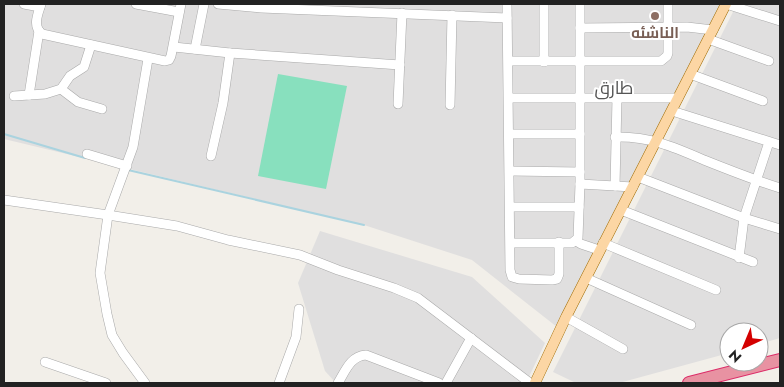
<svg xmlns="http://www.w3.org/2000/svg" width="784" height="387" font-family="Jost,Cairo,sans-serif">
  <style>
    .residential { fill: #e0dfdf }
    .pitch { fill: #88e0be }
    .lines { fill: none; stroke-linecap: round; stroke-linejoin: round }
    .stream { stroke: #aad3df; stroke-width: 2 }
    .minor-casing { stroke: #a9a9a9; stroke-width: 10 }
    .major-casing { stroke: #a06b00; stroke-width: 11 }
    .highway-casing { stroke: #dc2a67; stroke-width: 14 }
    .minor { stroke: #fff; stroke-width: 9 }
    .major { stroke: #fcd6a4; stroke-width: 10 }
    .highway { stroke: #e892a2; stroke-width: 12 }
    .education-dot { fill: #8d6e63; stroke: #fff; stroke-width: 2 }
    .labels { text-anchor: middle; stroke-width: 4; stroke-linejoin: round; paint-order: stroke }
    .education-label { font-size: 15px; font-weight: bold; fill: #785e54; stroke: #fff }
    .quarter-label { font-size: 18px; fill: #555; stroke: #fff }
  </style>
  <rect width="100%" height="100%" fill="#f2efe9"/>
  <g class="residential">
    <polygon points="4,4 722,4 557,327 472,260 364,225 4,139"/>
    <polygon points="737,4 780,4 780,338 759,344 759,332 729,332 729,353 619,383 576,383 553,372"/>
    <polygon points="320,231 472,277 545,343 526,383 336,383 325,371 298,283"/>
  </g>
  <polygon class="pitch" points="278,74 347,86 326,189 258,176"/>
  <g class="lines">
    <g class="stream">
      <polyline points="4,134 85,158"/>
      <polyline points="128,170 364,225"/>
    </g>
    <defs>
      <g id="minor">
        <polyline points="24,4 40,7"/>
        <path d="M41 4C38 14 32 26 42 34L165 61 169 60 171 56 181 4"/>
        <polyline points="136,4 179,12"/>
        <polyline points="218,4 261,8 507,18"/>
        <polyline points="507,4 510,270 512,277 519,279 552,280 557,279 559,274 559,242"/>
        <polyline points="544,4 544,62"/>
        <polyline points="726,4 780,21"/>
        <polyline points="580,28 687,27 713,30"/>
        <polyline points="708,39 769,61"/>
        <polyline points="174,47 230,53 400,65"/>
        <polyline points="195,49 204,4"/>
        <polyline points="509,61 661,61 667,56 668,53 668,4"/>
        <polyline points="690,74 763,101"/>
        <polyline points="61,89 70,76 84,67 91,45"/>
        <polyline points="29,95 39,31"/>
        <polyline points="14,96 45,94 61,89 78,102 102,109"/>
        <polyline points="509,98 678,98"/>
        <polyline points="398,104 402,13"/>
        <polyline points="450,105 452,15"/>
        <polyline points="672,111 780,145"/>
        <polyline points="510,134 580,134"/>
        <path d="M615 137C649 136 674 147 704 160 729 170 754 180 780 188"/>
        <polyline points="87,154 127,166"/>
        <polyline points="211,156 223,103 230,53"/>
        <polyline points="510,171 580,172"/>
        <polyline points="638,177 744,218 780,229"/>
        <polyline points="580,184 633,187"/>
        <polyline points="615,186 617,98"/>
        <polyline points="4,200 108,215 177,226 228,240 300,255 338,270 394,288 418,298 530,383"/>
        <polyline points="511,207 579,207"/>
        <polyline points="621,210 753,262"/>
        <polyline points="576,241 581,244 599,250"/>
        <polyline points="511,243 572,243 578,238 580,184 580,4"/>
        <polyline points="603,243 716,290"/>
        <polyline points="739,258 744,218 769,142"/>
        <polyline points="586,278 691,325"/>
        <polyline points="566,317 623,349"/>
        <polyline points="45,362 106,383"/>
        <polyline points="145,383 123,353 112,335 107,314 100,273 108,215 133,147 148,59"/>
        <polyline points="279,383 296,337 299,309"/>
        <path d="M338 383C345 372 350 356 366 355L439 383"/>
        <polyline points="446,383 471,338"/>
      </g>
      <polyline id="major" points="535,383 566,317 726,4"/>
      <polyline id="highway" points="689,383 780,360"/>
    </defs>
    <use href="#minor" class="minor-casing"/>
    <use href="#major" class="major-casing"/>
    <use href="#highway" class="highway-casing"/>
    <use href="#minor" class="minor"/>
    <use href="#major" class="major"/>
    <use href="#highway" class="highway"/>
  </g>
  <circle class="education-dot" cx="655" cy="16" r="5"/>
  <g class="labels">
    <g class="education-label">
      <text x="655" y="38">الناشئه</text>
    </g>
    <g class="quarter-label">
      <text x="614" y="94">طارق</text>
    </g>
  </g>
  <rect width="784" height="387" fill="none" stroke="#222222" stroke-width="10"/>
  <g transform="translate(744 347) rotate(224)"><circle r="24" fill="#ffffff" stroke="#a7a7a7"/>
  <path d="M0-4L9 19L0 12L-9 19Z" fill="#d40000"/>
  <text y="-8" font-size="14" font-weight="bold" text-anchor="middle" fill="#222222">N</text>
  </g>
</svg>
